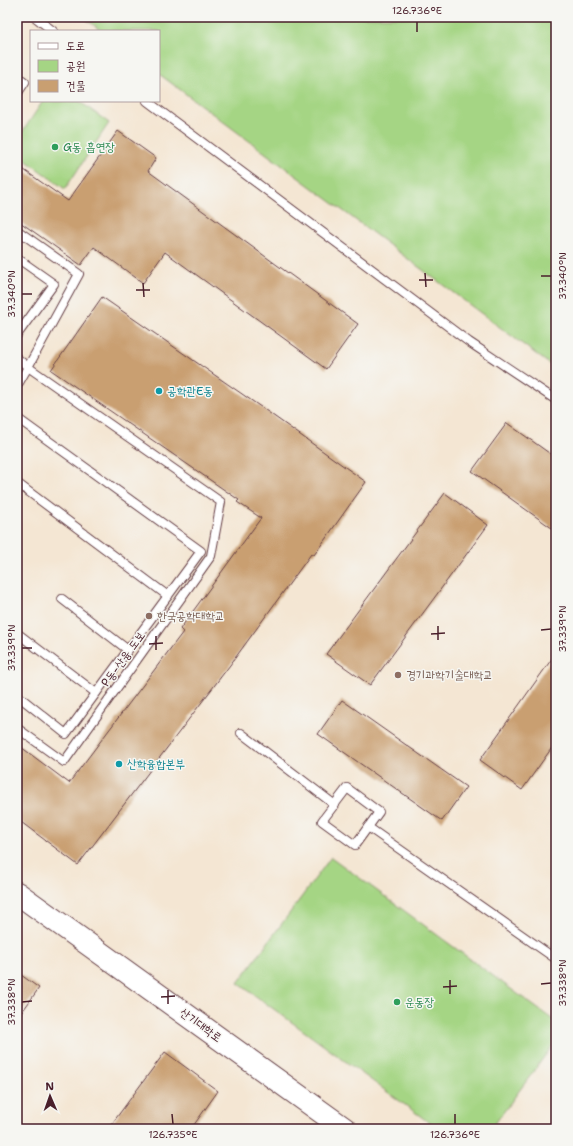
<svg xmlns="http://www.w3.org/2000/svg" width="573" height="1146" font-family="'Shantell Sans','Poor Story',sans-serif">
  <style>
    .green { fill: #a5d584; stroke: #787a58 }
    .building { fill: #c99f71 }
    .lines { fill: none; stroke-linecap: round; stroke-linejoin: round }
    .lane-casing { stroke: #643d44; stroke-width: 10 }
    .secondary-casing { stroke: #643d44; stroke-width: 24 }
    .lane { stroke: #fff; stroke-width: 8 }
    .secondary { stroke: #fff; stroke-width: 22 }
    .ticks { fill: none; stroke: #4a1f2b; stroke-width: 1.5 }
    .leisure-dot { fill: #2e9e5b; stroke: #f6f6f2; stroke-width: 1.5 }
    .culture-dot { fill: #0f9aa8; stroke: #f6f6f2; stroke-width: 1.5 }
    .education-dot { fill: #8d6e63; stroke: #f6f6f2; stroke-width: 1.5 }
    .labels { text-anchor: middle; stroke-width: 3; stroke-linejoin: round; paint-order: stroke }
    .leisure-label { font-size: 12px; fill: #27864d; stroke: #f6f6f2; text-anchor: start }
    .culture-label { font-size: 12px; fill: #0d838f; stroke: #f6f6f2; text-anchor: start }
    .education-label { font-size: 12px; fill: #785e54; stroke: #f6f6f2; text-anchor: start }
    .street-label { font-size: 12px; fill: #4a1f2b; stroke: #f6f6f2 }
    .neatline { fill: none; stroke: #4a1f2b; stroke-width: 1.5 }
    .ticks-label { font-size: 10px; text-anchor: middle; fill: #4a1f2b }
  </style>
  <rect width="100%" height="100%" fill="#f6f6f2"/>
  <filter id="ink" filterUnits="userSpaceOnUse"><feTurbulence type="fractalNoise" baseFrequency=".025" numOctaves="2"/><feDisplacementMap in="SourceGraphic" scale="8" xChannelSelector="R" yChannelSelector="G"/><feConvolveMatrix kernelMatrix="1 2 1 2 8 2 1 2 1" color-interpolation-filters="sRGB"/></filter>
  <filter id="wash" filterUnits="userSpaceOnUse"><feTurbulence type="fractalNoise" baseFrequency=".012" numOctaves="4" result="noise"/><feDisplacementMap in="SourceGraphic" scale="16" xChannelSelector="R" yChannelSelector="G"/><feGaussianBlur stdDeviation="0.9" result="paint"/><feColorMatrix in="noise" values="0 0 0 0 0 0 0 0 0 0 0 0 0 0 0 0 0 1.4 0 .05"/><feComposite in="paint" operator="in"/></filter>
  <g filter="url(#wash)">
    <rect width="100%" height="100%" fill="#f4e6d3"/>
    <g class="green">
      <polygon points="83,17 556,17 556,369 159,74 159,31 102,31"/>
      <polygon points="43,101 79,101 109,123 65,189 17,154 17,140"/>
      <polygon points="331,857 556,1022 556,1041 491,1129 438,1129 238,983"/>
    </g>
    <g id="blocks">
      <g class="building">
        <polygon points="118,131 156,158 148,171 358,324 326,369 165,252 143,283 94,247 81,265 17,220 17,165 68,201"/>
        <polygon points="102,297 268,412 366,482 314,555 311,554 230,665 78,865 17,819 17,744 69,783 183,632 180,629 261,518 237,502 239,500 51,370"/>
        <polygon points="507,423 556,458 556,531 472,471"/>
        <polygon points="445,493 488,525 370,685 326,654"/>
        <polygon points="556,653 556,742 522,790 480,760"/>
        <polygon points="342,700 466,787 442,821 318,734"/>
        <polygon points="17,972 39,988 17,1019"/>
        <polygon points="165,1052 218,1091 191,1129 108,1129"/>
      </g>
    </g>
  </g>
  <g filter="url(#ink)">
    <use href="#blocks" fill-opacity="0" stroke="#643d44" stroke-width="1"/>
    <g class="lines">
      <defs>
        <g id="lane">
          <polyline points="35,17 53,31"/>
          <polyline points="17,76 25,82 17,94"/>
          <polyline points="147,101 469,342 556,400"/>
          <polyline points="17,230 79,274 28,367 221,502 211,556 64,762 17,728"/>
          <polyline points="17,258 54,284 17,335"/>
          <polyline points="17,358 28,367 17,386"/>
          <polyline points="17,418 201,551 66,734 17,695"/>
          <polyline points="17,483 168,596"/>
          <polyline points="62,599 128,650"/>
          <polyline points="17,633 96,693"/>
          <polyline points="241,733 335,805"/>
          <polygon points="347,788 379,812 355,845 322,821"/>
          <polyline points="368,827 556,959"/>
        </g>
        <polyline id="secondary" points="17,893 345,1129"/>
      </defs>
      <use href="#lane" class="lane-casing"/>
      <use href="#secondary" class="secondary-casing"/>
      <use href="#lane" class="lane"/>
      <use href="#secondary" class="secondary"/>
    </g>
  </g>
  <path class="ticks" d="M417 22V32M425 273 426 287M541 276H551M419 280H433M143 283 144 297M136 290H150M22 294H32M438 626V640M541 630 551 629M431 634 445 633M156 636V650M149 644 163 643M22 648H32M450 980V994M541 984 551 983M443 987 457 986M168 990V1004M161 997 175 996M22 1002 32 1001M172 1114 173 1124M455 1114V1124"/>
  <g class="leisure-dot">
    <circle cx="55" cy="147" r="4"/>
    <circle cx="397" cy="1002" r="4"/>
  </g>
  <g class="culture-dot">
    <circle cx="159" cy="391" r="4"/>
    <circle cx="119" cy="764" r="4"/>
  </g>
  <g class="education-dot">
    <circle cx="149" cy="616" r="4"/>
    <circle cx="398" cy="675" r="4"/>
  </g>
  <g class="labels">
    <g class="leisure-label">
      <text x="63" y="151">G동 흡연장</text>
      <text x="405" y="1006">운동장</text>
    </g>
    <g class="culture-label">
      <text x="167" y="395">공학관E동</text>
      <text x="127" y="768">산학융합본부</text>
    </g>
    <g class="education-label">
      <text x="157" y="620">한국공학대학교</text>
      <text x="406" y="679">경기과학기술대학교</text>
    </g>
    <g class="street-label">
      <text transform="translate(123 659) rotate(-54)" y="4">P동-산융 도보</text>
      <text transform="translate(201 1025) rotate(36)" y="4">산기대학로</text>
    </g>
  </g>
  <rect width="573" height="1146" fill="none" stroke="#f6f6f2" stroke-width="44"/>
  <rect x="30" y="30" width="130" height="72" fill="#f6f6f2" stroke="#b1a0a2"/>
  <rect x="38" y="43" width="20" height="6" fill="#ffffff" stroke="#b1a0a2"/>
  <text x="66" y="50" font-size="12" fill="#4a1f2b">도로</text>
  <rect x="38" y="60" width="20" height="12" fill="#a5d584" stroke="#b1a0a2"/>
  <text x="66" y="70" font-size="12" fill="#4a1f2b">공원</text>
  <rect x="38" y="80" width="20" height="12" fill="#c99f71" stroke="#b1a0a2"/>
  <text x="66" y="90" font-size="12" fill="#4a1f2b">건물</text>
  <g transform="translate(50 1096) rotate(358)" stroke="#f6f6f2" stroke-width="3" paint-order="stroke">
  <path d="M0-3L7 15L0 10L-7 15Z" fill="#4a1f2b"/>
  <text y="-6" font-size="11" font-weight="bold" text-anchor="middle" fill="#4a1f2b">N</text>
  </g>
  <rect x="22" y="22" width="529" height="1102" class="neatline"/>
  <g class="ticks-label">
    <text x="417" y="14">126.736°E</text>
    <text transform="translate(562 276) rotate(-90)" y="4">37.340°N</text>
    <text transform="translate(11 294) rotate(-90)" y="4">37.340°N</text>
    <text transform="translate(562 629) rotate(-90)" y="4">37.339°N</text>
    <text transform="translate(11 648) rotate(-90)" y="4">37.339°N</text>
    <text transform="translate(562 983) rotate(-90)" y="4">37.338°N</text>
    <text transform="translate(11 1002) rotate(-90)" y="4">37.338°N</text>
    <text x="173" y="1138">126.735°E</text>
    <text x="455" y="1138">126.736°E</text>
  </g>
</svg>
